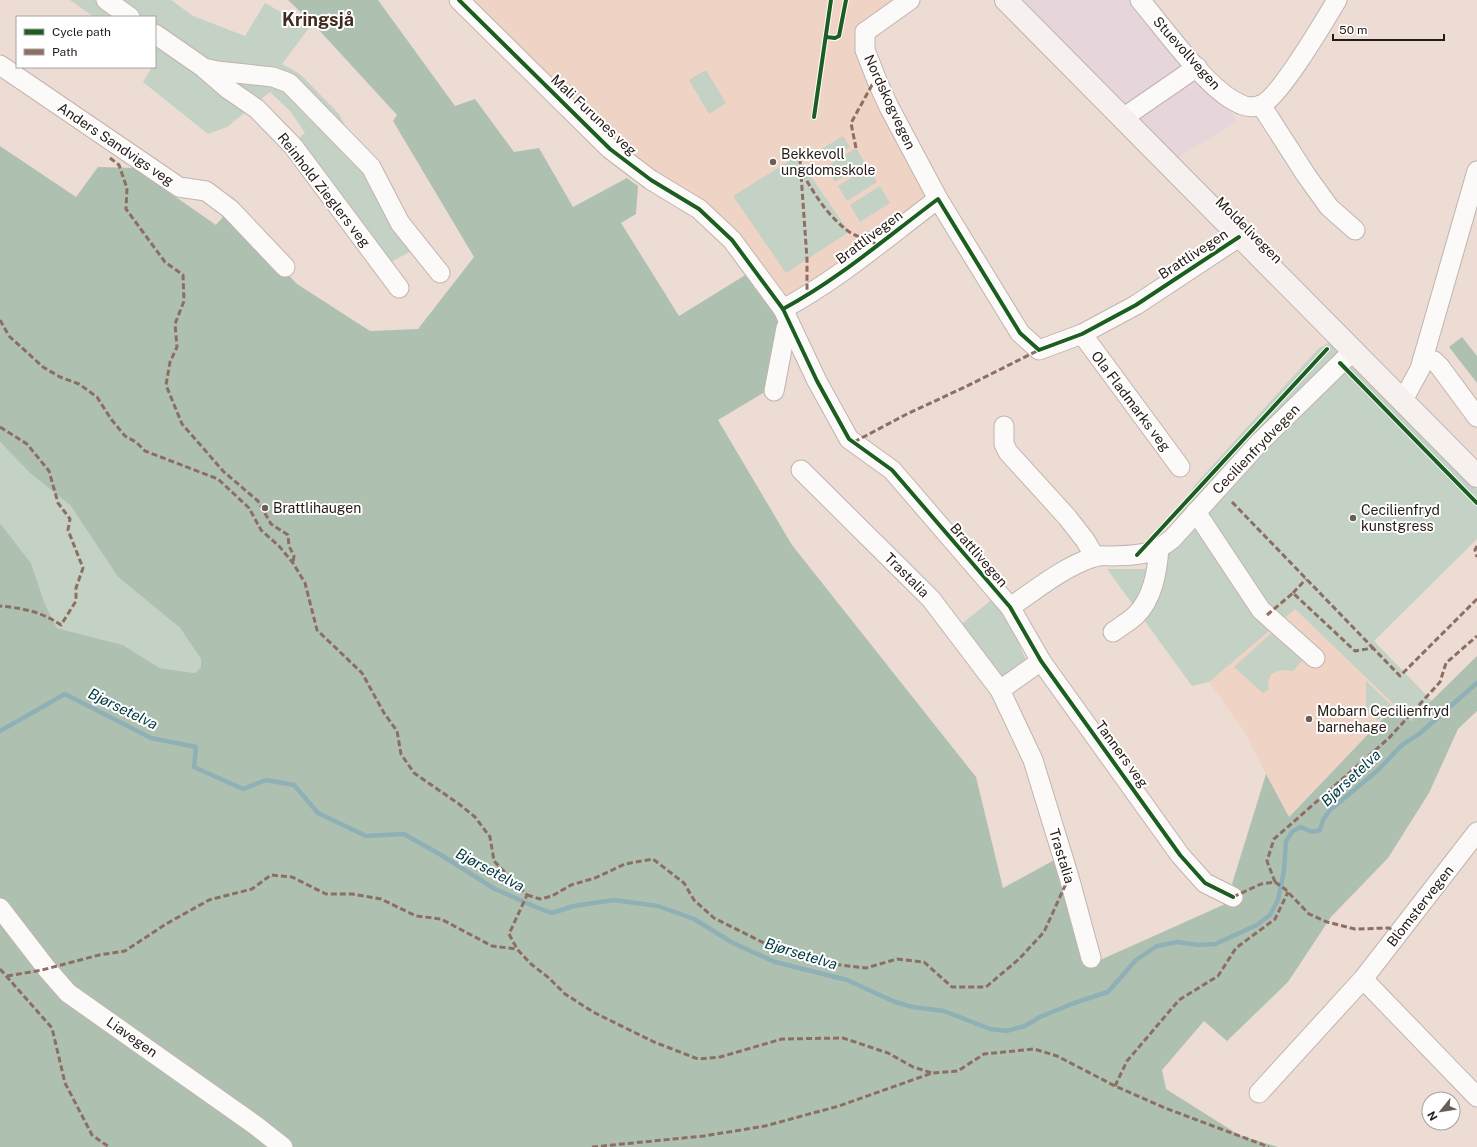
<svg xmlns="http://www.w3.org/2000/svg" width="1477" height="1147" font-family="'Public Sans',sans-serif">
  <style>
    .commercial { fill: #e6d5db }
    .built { fill: #efd3c5 }
    .green { fill: #c3d2c4 }
    .forest { fill: #aec1b1 }
    .lines { fill: none; stroke-linecap: round; stroke-linejoin: round }
    .stream { stroke: #8eb0b6; stroke-width: 4.5 }
    .minor-casing { stroke: #c1b4ae; stroke-width: 21 }
    .major-casing { stroke: #c1b3af; stroke-width: 24 }
    .minor { stroke: #fcfaf9; stroke-width: 19 }
    .major { stroke: #f6f0ef; stroke-width: 22 }
    .quiet { stroke: #8d6e63; stroke-width: 3; stroke-dasharray: 6 3; stroke-linecap: butt }
    .cycleway-casing { stroke: #fff; stroke-width: 6 }
    .cycleway { stroke: #1b5e20; stroke-width: 4 }
    .poi-dot { fill: #6b5e58; stroke: #fff; stroke-width: 1.5 }
    .labels { text-anchor: middle; stroke-width: 4; stroke-linejoin: round; paint-order: stroke }
    .street-label { font-size: 14px; fill: #251a15; stroke: #fff }
    .poi-label { font-size: 14px; fill: #251a15; stroke: #fff; text-anchor: start }
    .water-label { font-size: 15px; font-style: italic; fill: #013942; stroke: #fff }
    .district-label { font-size: 18px; font-weight: bold; fill: #412a1e; stroke: #fff }
  </style>
  <rect width="100%" height="100%" fill="#ecdcd4"/>
  <polygon class="commercial" points="1012,0 1133,0 1223,100 1237,121 1174,160"/>
  <g class="built">
    <polygon points="467,0 897,0 859,30 923,183 923,196 918,207 786,304"/>
    <polygon points="1295,609 1395,706 1288,817 1244,731 1209,682"/>
  </g>
  <g class="green">
    <polygon points="70,0 171,0 193,16 245,36 265,3 309,28 282,64 300,74 339,114 396,224 415,249 389,263 298,139 305,133 291,112 270,92 227,127 208,134 143,82 152,67 155,67 155,17 94,17"/>
    <polygon points="706,70 726,103 709,114 689,80"/>
    <polygon points="843,136 850,147 827,161 820,150"/>
    <polygon points="856,148 865,163 835,182 826,167"/>
    <polygon points="797,156 849,232 786,273 733,196"/>
    <polygon points="868,167 877,182 847,201 838,186"/>
    <polygon points="880,186 890,203 860,222 850,205"/>
    <polygon points="1330,342 1477,489 1477,539 1374,641 1432,701 1411,721 1295,609 1209,682 1192,686 1107,569 1149,569 1194,486 1318,349"/>
    <polygon points="0,442 31,474 70,505 118,577 180,628 201,659 201,667 195,673 160,668 123,645 57,628 45,604 31,563 0,523"/>
    <polygon points="995,597 1005,610 1027,663 1001,682 958,627"/>
    <polygon points="1276,629 1307,655 1293,671 1280,670 1271,674 1268,682 1269,689 1263,693 1234,667"/>
    <polygon points="1366,681 1392,706 1378,721 1366,710"/>
  </g>
  <g class="forest">
    <polygon points="288,0 378,0 455,106 475,99 514,152 539,148 573,207 627,178 638,186 636,214 621,223 679,316 747,274 780,317 765,392 718,420 792,545 976,777 1003,888 1056,859 1098,961 1223,905 1240,891 1232,884 1266,774 1289,817 1395,706 1411,721 1477,656 1477,711 1458,729 1429,793 1388,858 1331,917 1288,982 1227,1041 1204,1021 1162,1070 1166,1089 1239,1135 1278,1147 0,1147 0,523 31,563 45,604 57,628 123,645 160,668 195,673 201,667 201,659 180,628 118,577 70,505 31,474 0,442 0,146 76,197 98,167 134,168 216,225 228,211 297,284 370,331 418,329 474,257 393,121 397,115 318,29"/>
    <polygon points="1462,337 1477,356 1477,383 1449,347"/>
  </g>
  <g class="lines">
    <polyline class="stream" points="0,731 65,694 151,738 196,747 194,767 243,789 266,780 294,785 318,813 366,836 404,834 441,855 495,889 538,908 552,913 574,906 614,900 658,906 694,919 733,943 775,962 847,980 895,1002 913,1007 944,1011 990,1029 1006,1031 1025,1026 1040,1017 1074,1003 1108,992 1136,960 1157,946 1177,942 1199,945 1215,944 1257,925 1270,915 1278,900 1284,871 1286,841 1293,831 1301,827 1312,832 1320,830 1323,820 1330,810 1377,771 1402,745 1419,734 1477,683"/>
    <defs>
      <g id="minor">
        <polyline points="106,0 130,17"/>
        <polyline points="459,0 610,149 651,180 699,209 732,240 783,309"/>
        <polyline points="910,0 865,32 865,50 878,83 889,107 938,199"/>
        <path d="M1140 0C1163 27 1207 89 1238 103 1245 107 1254 108 1261 105 1279 98 1325 20 1337 0"/>
        <polyline points="155,34 204,68 217,71 273,77 289,83 371,167 400,223 440,273"/>
        <polyline points="0,65 179,187 206,191 230,209 285,267"/>
        <polyline points="205,69 228,89 257,109 293,146 399,288"/>
        <polyline points="1261,105 1306,175 1329,207 1355,230"/>
        <polyline points="1123,118 1197,67"/>
        <polyline points="1082,334 1180,467"/>
        <polyline points="1423,358 1434,361 1440,367 1477,417"/>
        <polyline points="774,391 786,328 789,323"/>
        <polyline points="1403,400 1420,369 1477,171"/>
        <polyline points="1004,426 1004,444 1008,452 1067,517 1085,540 1095,557"/>
        <polyline points="801,470 931,599 1000,690 1033,760 1069,877 1091,958"/>
        <polyline points="1196,512 1261,610 1315,658"/>
        <path d="M1010 607C1036 590 1063 567 1094 557 1099 555 1106 556 1112 556 1137 555 1151 556 1172 539L1259 443 1354 350"/>
        <path d="M1113 632C1121 626 1130 621 1136 615 1153 598 1157 572 1159 549"/>
        <polyline points="1000,690 1041,661"/>
        <path d="M1233 897 1205 883 1180 855 1041 661 1010 607 892 470 849 439 817 381 783 309C839 279 887 237 938 199L1020 333 1039 350 1082 334 1136 305 1239 237"/>
        <polyline points="0,908 47,969 68,993 255,1125 283,1147"/>
        <polyline points="1363,979 1477,1097"/>
        <polyline points="1259,1093 1363,979 1477,832"/>
      </g>
      <polyline id="major" points="1006,0 1477,476"/>
    </defs>
    <use href="#minor" class="minor-casing"/>
    <use href="#major" class="major-casing"/>
    <use href="#minor" class="minor"/>
    <use href="#major" class="major"/>
    <g class="quiet">
      <polyline points="856,148 851,123 872,85 878,83"/>
      <polyline points="801,149 800,160 807,259 807,296"/>
      <polyline points="110,158 119,165 127,188 126,209 165,262 183,275 184,301 175,324 177,347 170,362 166,385 182,424 224,472 258,501 271,524 288,535 289,546 294,556 293,563"/>
      <path d="M802 173C816 196 826 214 848 231 857 238 869 238 878 246"/>
      <polyline points="0,320 9,336 43,367 60,377 79,384 97,397 111,419 125,436 136,442 145,451 218,479 249,508 261,530 279,546 293,563 305,583 317,630 362,673 384,713 397,731 401,754 414,773 459,804 475,817 490,837 494,861 527,895 509,934 517,949 531,964 549,978 565,994 593,1012 654,1042 698,1059 720,1057 782,1039 843,1038 888,1053 913,1067 932,1073"/>
      <path d="M0 427 27 444 49 471 58 503 70 519 68 530 83 568 76 588V601L61 625C42 612 23 608 0 606"/>
      <polyline points="854,442 907,414 965,387 1039,350"/>
      <polyline points="1232,502 1373,648"/>
      <polyline points="1477,546 1475,550 1477,557"/>
      <polyline points="1293,593 1306,579"/>
      <polyline points="1267,615 1293,593 1355,651 1373,648 1400,676 1477,599"/>
      <polyline points="1275,882 1267,861 1274,839 1389,738 1440,682 1446,663 1477,636"/>
      <polyline points="527,895 540,899 552,896 571,885 595,878 625,864 653,859 684,883 694,900 714,918 774,948 832,964 866,968 897,959 924,962 952,987 986,987 1019,959 1044,932 1069,877"/>
      <polyline points="1233,897 1261,884 1275,882 1285,889 1309,914 1327,922 1355,929 1389,928 1398,933"/>
      <polyline points="0,969 52,1028 65,1083 92,1135 109,1147"/>
      <polyline points="7,976 42,970 99,955 125,951 166,924 209,900 252,889 271,875 292,877 326,894 352,894 381,899 416,916 441,919 492,946 517,949"/>
      <polyline points="1115,1086 1127,1061 1179,1000 1218,976 1236,948 1275,919 1288,892"/>
      <polyline points="592,1147 704,1136 765,1126 839,1106 932,1073 958,1071 984,1054 1034,1049 1057,1056 1115,1086 1165,1108 1269,1147"/>
    </g>
    <defs>
      <g id="cycleway">
        <polyline points="459,0 610,149 651,180 699,209 732,240 783,309"/>
        <polyline points="826,37 835,38 839,36 846,0"/>
        <polyline points="814,117 831,0"/>
        <polyline points="1340,363 1477,503"/>
        <polyline points="1137,555 1327,349"/>
        <path d="M1233 897 1205 883 1180 855 1041 661 1010 607 892 470 849 439 817 381 783 309C839 279 887 237 938 199L1020 333 1039 350 1082 334 1136 305 1239 237"/>
      </g>
    </defs>
    <use href="#cycleway" class="cycleway-casing"/>
    <use href="#cycleway" class="cycleway"/>
  </g>
  <g class="poi-dot">
    <circle cx="773" cy="162" r="4"/>
    <circle cx="265" cy="508" r="4"/>
    <circle cx="1353" cy="518" r="4"/>
    <circle cx="1309" cy="719" r="4"/>
  </g>
  <g class="labels">
    <g class="street-label">
      <text transform="translate(1187 53) rotate(48)" y="5">Stuevollvegen</text>
      <text transform="translate(890 102) rotate(65)" y="5">Nordskogvegen</text>
      <text transform="translate(594 115) rotate(43)" y="5">Mali Furunes veg</text>
      <text transform="translate(116 144) rotate(34)" y="5">Anders Sandvigs veg</text>
      <text transform="translate(324 190) rotate(52)" y="5">Reinhold Zieglers veg</text>
      <text transform="translate(1249 230) rotate(45)" y="5">Moldelivegen</text>
      <text transform="translate(869 237) rotate(-37)" y="5">Brattlivegen</text>
      <text transform="translate(1193 254) rotate(-33)" y="5">Brattlivegen</text>
      <text transform="translate(1131 401) rotate(53)" y="5">Ola Fladmarks veg</text>
      <text transform="translate(1256 449) rotate(-46)" y="5">Cecilienfrydvegen</text>
      <text transform="translate(979 555) rotate(49)" y="5">Brattlivegen</text>
      <text transform="translate(907 575) rotate(45)" y="5">Trastalia</text>
      <text transform="translate(1122 754) rotate(54)" y="5">Tanners veg</text>
      <text transform="translate(1062 856) rotate(73)" y="5">Trastalia</text>
      <text transform="translate(1420 906) rotate(-52)" y="5">Blomstervegen</text>
      <text transform="translate(132 1037) rotate(35)" y="5">Liavegen</text>
    </g>
    <g class="poi-label">
      <text x="781" y="159">Bekkevoll<tspan x="781" dy="16">ungdomsskole</tspan></text>
      <text x="273" y="513">Brattlihaugen</text>
      <text x="1361" y="515">Cecilienfryd<tspan x="1361" dy="16">kunstgress</tspan></text>
      <text x="1317" y="716">Mobarn Cecilienfryd<tspan x="1317" dy="16">barnehage</tspan></text>
    </g>
    <g class="water-label">
      <text transform="translate(123 709) rotate(26)" y="5">Bjørsetelva</text>
      <text transform="translate(1351 778) rotate(-43)" y="5">Bjørsetelva</text>
      <text transform="translate(490 870) rotate(28)" y="5">Bjørsetelva</text>
      <text transform="translate(801 954) rotate(17)" y="5">Bjørsetelva</text>
    </g>
    <g class="district-label">
      <text x="318" y="26">Kringsjå</text>
    </g>
  </g>
  <rect x="16" y="16" width="140" height="52" fill="#ffffff" stroke="#a8a3a1"/>
  <rect x="24" y="29" width="20" height="6" fill="#1b5e20" stroke="#a8a3a1"/>
  <text x="52" y="36" font-size="12" fill="#251a15">Cycle path</text>
  <rect x="24" y="49" width="20" height="6" fill="#8d6e63" stroke="#a8a3a1"/>
  <text x="52" y="56" font-size="12" fill="#251a15">Path</text>
  <g transform="translate(1441 1111) rotate(240)"><circle r="19" fill="#ffffff" stroke="#a8a3a1"/>
  <path d="M0-3L7 15L0 10L-7 15Z" fill="#6b5e58"/>
  <text y="-6" font-size="11" font-weight="bold" text-anchor="middle" fill="#251a15">N</text>
  </g>
  <path d="M1333 34v6h111v-6" fill="none" stroke="#251a15" stroke-width="2"/>
  <text x="1339" y="34" font-size="12" fill="#251a15" stroke="#ffffff" stroke-width="3" paint-order="stroke">50 m</text>
</svg>
